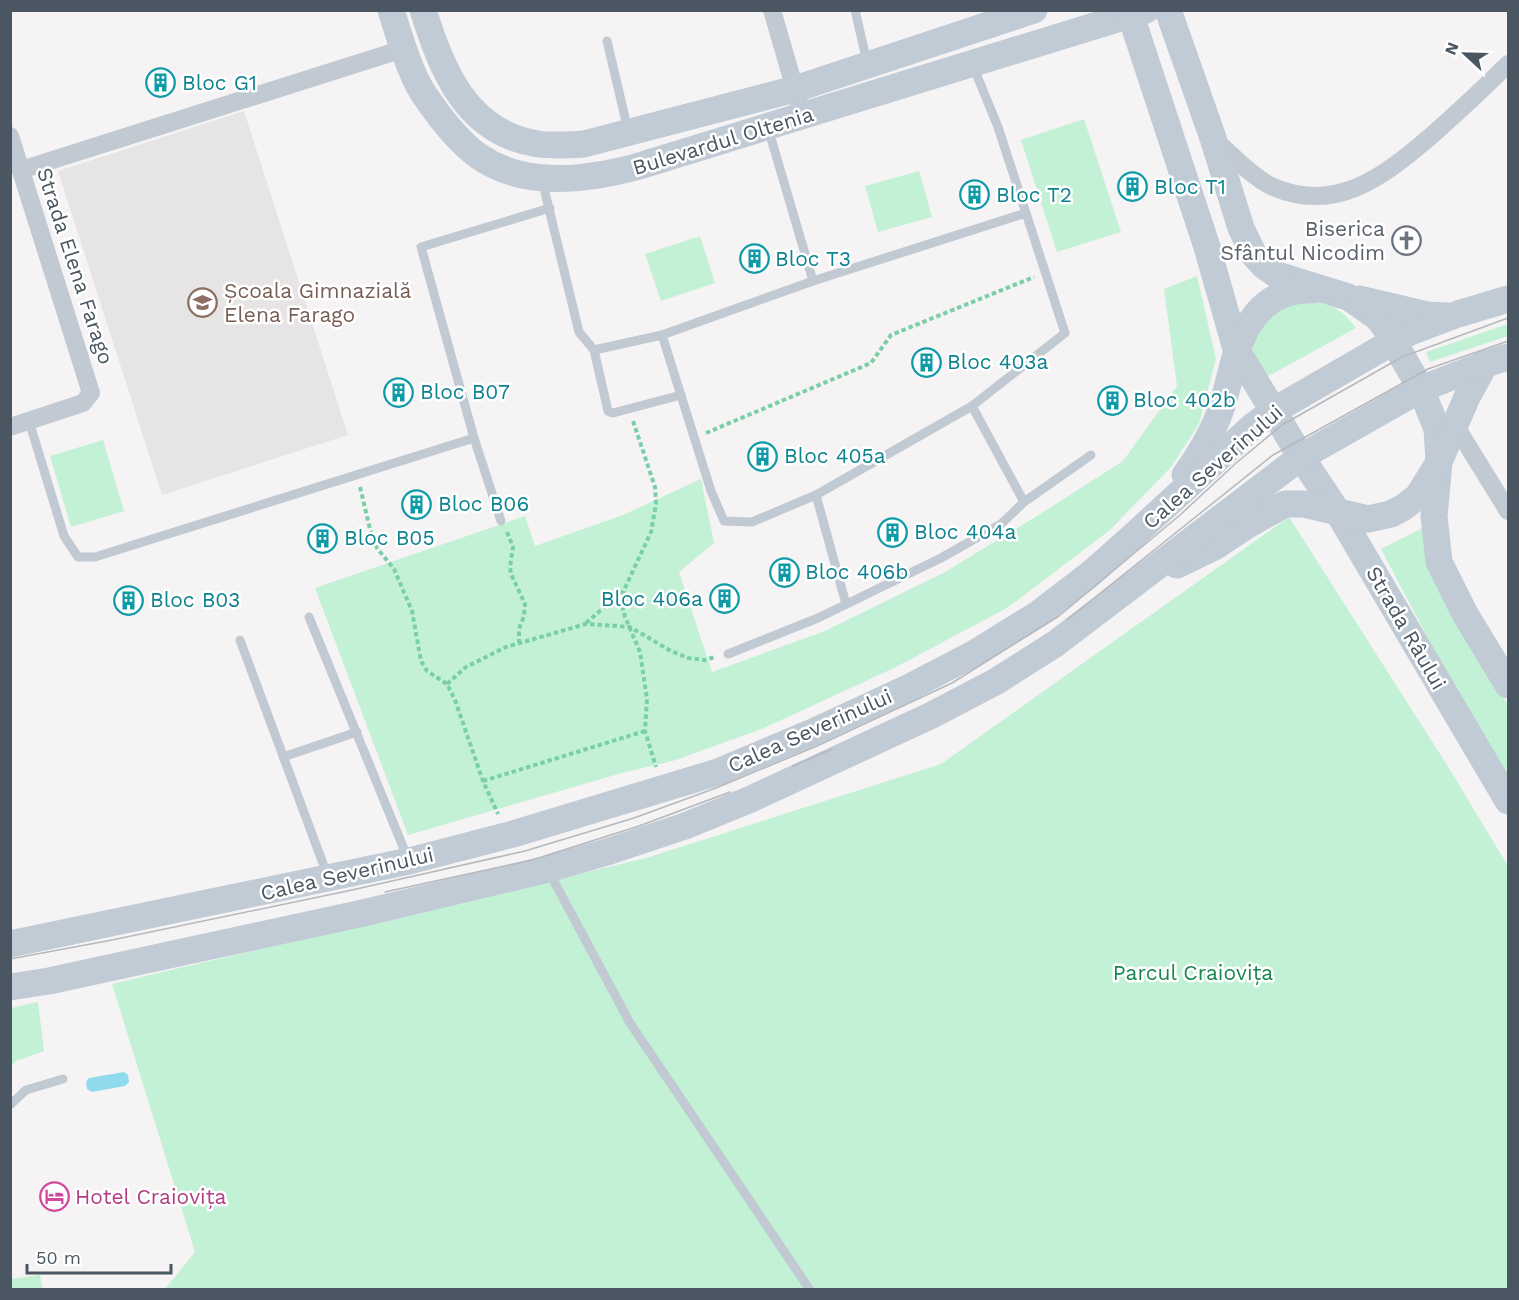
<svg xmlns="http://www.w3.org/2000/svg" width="1519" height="1300" font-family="'Work Sans',sans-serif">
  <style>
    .education { fill: #e6e4e5 }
    .green { fill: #c3f1d5 }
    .water { fill: #90daee }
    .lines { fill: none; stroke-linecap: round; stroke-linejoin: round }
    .path { stroke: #7ad0a6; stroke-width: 4; stroke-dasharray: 4.5 3; stroke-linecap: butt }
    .lane { stroke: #c1cad2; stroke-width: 9 }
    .street { stroke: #c1cad2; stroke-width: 18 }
    .secondary { stroke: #c1cbd6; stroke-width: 27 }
    .tram { stroke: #b5b8bd; stroke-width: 1.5 }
    .labels { text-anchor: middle; stroke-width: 5; stroke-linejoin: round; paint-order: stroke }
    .culture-label { font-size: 21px; fill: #0d838f; stroke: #fff; text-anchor: start }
    .street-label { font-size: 21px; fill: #4a5661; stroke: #fff }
    .worship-label { font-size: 21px; fill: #5b616d; stroke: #fff; text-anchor: end }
    .education-label { font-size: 21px; fill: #785e54; stroke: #fff; text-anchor: start }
    .park-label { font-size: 21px; fill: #17864f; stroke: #fff }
    .hotel-label { font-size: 21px; fill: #b23c85; stroke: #fff; text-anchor: start }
  </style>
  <rect width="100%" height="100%" fill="#f5f3f3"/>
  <polygon class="education" points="244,111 348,435 162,495 58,171"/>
  <g class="green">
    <polygon points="1084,119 1121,232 1057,252 1021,140"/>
    <polygon points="919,171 932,217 878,232 865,186"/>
    <polygon points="700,236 715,283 661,301 645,254"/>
    <polygon points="1197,276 1216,359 1199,424 1171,467 1110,530 1007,608 894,668 764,728 676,760 622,773 408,835 315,588 525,516 535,546 623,515 701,479 714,543 679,572 712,672 825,631 945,572 1037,516 1123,461 1177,386 1164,289"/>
    <path d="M1287 302C1318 302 1335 299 1356 328L1263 379C1260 371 1254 361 1253 352 1251 330 1273 316 1287 302Z"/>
    <polygon points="1508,324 1508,336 1430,362 1426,352"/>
    <polygon points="103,440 124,511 71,527 50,456"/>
    <polygon points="1289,517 1447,765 1508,866 1508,1289 165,1289 195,1252 112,984 646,858 941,764"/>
    <polygon points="1423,528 1459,621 1508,705 1508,777 1430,642 1381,549"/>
    <polygon points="38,1002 44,1051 16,1061 11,1067 11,1008"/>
    <polygon points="40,1275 43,1289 11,1289 11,1279"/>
  </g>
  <polygon class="water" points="124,1072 128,1075 129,1082 125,1086 92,1092 87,1089 86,1082 89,1078"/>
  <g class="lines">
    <g class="path">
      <polyline points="633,421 655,487 656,504 651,532 624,590 622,605 625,617 640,652 647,699 645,731 656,767"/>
      <polyline points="706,433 871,363 891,335 1034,277"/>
      <polyline points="360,487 370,529 377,548 394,569 412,611 421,661 427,671 447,684 455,700 483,781 498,814"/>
      <polyline points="507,532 513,547 510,567 511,574 525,604 524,616 519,629 519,643"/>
      <polyline points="586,623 623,591"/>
      <polyline points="447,684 466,667 506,647 586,624 630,627 671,651 688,658 705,660 715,657"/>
      <polyline points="483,781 645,731"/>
    </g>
    <g class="lane">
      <polyline points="855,10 867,62"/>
      <polyline points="607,41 628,130"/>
      <polyline points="768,128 813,281"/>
      <polyline points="542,180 579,332 594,350 608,411 613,413 681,395"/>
      <polyline points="662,335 711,491 724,521 752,522 816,495 972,406 1065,333 998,127 973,66"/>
      <polyline points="594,350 662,335 813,281 1026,213"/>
      <polyline points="972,406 1024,502"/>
      <polyline points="29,421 64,536 78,557 95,557 474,438"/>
      <polyline points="816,495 846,604"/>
      <polyline points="501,521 474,438 421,247 550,208"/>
      <polyline points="309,617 408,859"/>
      <polyline points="240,640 328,877"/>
      <polyline points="728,654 818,618 941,558 1001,524 1024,502 1091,455"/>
      <polyline points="283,757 357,732"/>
      <polyline points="549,872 630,1023 810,1290"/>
      <polyline points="10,1105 26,1090 63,1079"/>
    </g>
    <g class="street">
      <polyline points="772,10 803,117"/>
      <polyline points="10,136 91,393 83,403 10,427"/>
      <path d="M1215 140C1231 154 1252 177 1271 186 1336 215 1384 176 1431 136 1458 112 1483 89 1508 64"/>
      <polyline points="21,170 403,49"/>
      <polyline points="1455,425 1508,511"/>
    </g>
    <g class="secondary">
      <path d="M391 10C399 35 406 61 418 84 424 96 433 107 441 118 452 132 465 147 480 157 525 188 586 180 636 167L1146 10"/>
      <path d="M423 10C442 70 466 133 538 144 553 146 569 145 584 144L795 89 1034 10"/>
      <polyline points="1129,10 1207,247 1236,349 1301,457 1339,514 1508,801"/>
      <polyline points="1168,10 1213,138 1241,228 1254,255 1264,266 1277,275 1348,297 1377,317 1385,327 1421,389 1437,429 1439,462 1434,516 1439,562 1465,614 1508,685"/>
      <polyline points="1359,299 1427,315 1448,316"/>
      <path d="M1185 475C1200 454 1214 431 1222 406 1235 364 1239 307 1290 292 1299 290 1309 290 1318 289"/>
      <polyline points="1177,565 1216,546 1246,526 1285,504 1304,504 1368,519 1391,514 1404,507 1418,496 1439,462 1467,397 1485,364"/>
      <polyline points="10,944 409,861 513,834 718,772 813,732 910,687 975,653 1038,614 1089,575 1132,537 1253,426 1273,411 1408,333 1458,314 1508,299"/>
      <polyline points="10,987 49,981 363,913 548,869 610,851 685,826 751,799 932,715 995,682 1055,644 1301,457 1421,389 1485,364 1508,357"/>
    </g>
    <g class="tram">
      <polyline points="1068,619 1273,455 1428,369 1508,341"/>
      <polyline points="793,766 832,749"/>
      <polyline points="385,892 532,860 639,826 730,792"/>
      <polyline points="10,959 112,940 352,890 525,851 634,818 716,788 817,746 952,683 1059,616 1180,515 1235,464 1282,425 1402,357 1508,318"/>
    </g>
  </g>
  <defs>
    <symbol id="building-ring" viewBox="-11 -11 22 22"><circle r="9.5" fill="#fff" stroke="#0f9aa8" stroke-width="1.5"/><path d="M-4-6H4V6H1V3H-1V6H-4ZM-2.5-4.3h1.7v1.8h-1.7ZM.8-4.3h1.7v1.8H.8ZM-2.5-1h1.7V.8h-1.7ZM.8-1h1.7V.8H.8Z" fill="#0f9aa8"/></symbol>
    <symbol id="church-ring" viewBox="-11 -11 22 22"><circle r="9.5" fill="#fff" stroke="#6b7280" stroke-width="1.5"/><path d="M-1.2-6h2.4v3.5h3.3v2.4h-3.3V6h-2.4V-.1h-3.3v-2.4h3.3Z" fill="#6b7280"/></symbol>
    <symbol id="school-ring" viewBox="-11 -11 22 22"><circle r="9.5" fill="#fff" stroke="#8d6e63" stroke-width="1.5"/><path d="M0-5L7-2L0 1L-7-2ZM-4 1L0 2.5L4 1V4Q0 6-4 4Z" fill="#8d6e63"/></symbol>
    <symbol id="hotel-ring" viewBox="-11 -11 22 22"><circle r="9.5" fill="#fff" stroke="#d1479c" stroke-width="1.5"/><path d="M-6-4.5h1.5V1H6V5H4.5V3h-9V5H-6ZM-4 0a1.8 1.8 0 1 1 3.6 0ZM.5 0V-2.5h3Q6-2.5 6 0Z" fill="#d1479c"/></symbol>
  </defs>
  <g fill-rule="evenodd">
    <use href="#building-ring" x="144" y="66" width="33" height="33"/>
    <use href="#building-ring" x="1116" y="170" width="33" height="33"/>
    <use href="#building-ring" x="958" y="178" width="33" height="33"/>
    <use href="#church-ring" x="1390" y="224" width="33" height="33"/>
    <use href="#building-ring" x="738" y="242" width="33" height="33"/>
    <use href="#school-ring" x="186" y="286" width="33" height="33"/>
    <use href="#building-ring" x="910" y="346" width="33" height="33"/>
    <use href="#building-ring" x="382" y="376" width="33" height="33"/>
    <use href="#building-ring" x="1096" y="384" width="33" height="33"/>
    <use href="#building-ring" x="746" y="440" width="33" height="33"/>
    <use href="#building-ring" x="400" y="488" width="33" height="33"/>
    <use href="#building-ring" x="876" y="516" width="33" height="33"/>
    <use href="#building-ring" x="306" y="522" width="33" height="33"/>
    <use href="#building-ring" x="768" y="556" width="33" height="33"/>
    <use href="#building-ring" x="708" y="582" width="33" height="33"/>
    <use href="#building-ring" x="112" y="584" width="33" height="33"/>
    <use href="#hotel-ring" x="38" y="1180" width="33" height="33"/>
  </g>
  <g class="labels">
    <g class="culture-label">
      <text x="182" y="90">Bloc G1</text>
      <text x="1154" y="194">Bloc T1</text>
      <text x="996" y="202">Bloc T2</text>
      <text x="775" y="266">Bloc T3</text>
      <text x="947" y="369">Bloc 403a</text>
      <text x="420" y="399">Bloc B07</text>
      <text x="1133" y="407">Bloc 402b</text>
      <text x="784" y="463">Bloc 405a</text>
      <text x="438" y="511">Bloc B06</text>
      <text x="914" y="539">Bloc 404a</text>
      <text x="344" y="545">Bloc B05</text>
      <text x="805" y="579">Bloc 406b</text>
      <text x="703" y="606" text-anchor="end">Bloc 406a</text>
      <text x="150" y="607">Bloc B03</text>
    </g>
    <g class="street-label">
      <text transform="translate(723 141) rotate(-17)" y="7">Bulevardul Oltenia</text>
      <text transform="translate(75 266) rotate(72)" y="7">Strada Elena Farago</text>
      <text transform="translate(1213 467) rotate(-41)" y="7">Calea Severinului</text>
      <text transform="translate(1406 628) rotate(60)" y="7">Strada Râului</text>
      <text transform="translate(810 731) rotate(-24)" y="7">Calea Severinului</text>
      <text transform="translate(347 874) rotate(-13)" y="7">Calea Severinului</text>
    </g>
    <g class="worship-label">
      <text x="1385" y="236">Biserica<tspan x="1385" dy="24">Sfântul Nicodim</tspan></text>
    </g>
    <g class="education-label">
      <text x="224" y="298">Școala Gimnazială<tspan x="224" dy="24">Elena Farago</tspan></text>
    </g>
    <g class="park-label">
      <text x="1193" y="980">Parcul Craiovița</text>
    </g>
    <g class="hotel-label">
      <text x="75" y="1204">Hotel Craiovița</text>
    </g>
  </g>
  <rect width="1519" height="1300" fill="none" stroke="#4a5661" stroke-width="24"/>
  <g transform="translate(1465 54) rotate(292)" stroke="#ffffff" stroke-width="4.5" paint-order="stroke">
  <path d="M0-4.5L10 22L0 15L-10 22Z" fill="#4a5661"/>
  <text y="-9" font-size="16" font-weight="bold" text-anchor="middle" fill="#4a5661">N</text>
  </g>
  <path d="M27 1264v9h144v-9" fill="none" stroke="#4a5661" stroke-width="3"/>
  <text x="36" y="1264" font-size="18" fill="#4a5661" stroke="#ffffff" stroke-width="4.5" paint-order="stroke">50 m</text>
</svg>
